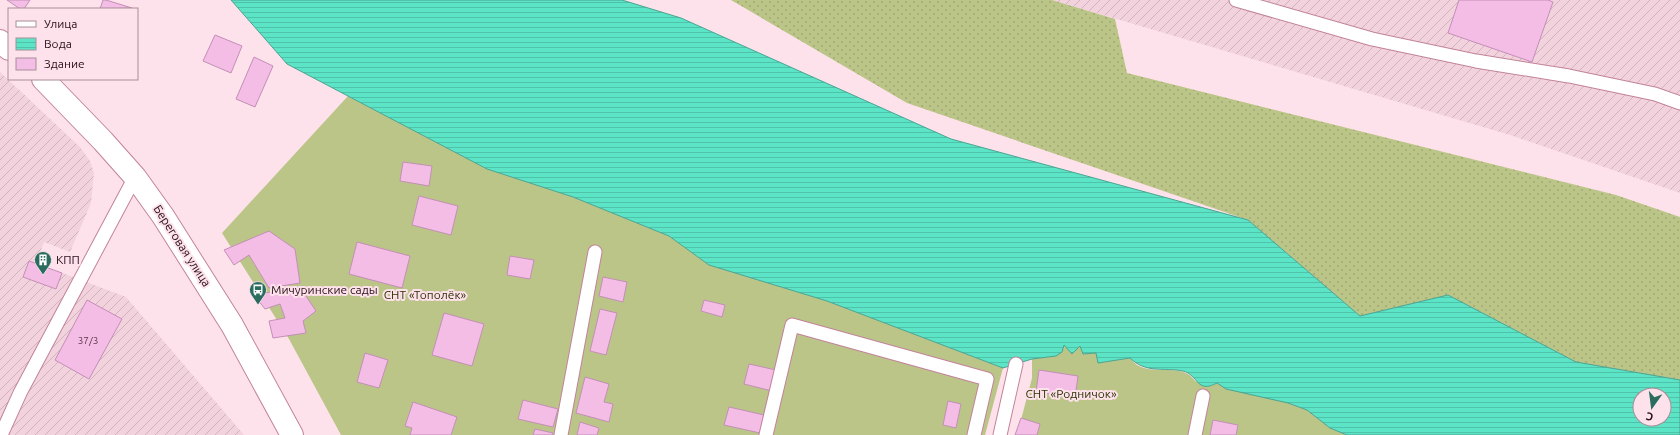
<svg xmlns="http://www.w3.org/2000/svg" width="1680" height="435" font-family="Ubuntu,sans-serif">
  <style>
    .industrial { fill: url(#industrial-furrows) }
    .grass { fill: url(#grass-dots) }
    .garden { fill: #bbc587 }
    .water { fill: url(#water-rules); stroke: #4ba491; fill-rule: evenodd }
    .building { fill: #f4bde6; stroke: #c38fb6 }
    .lines { fill: none; stroke-linecap: round; stroke-linejoin: round }
    .lane-casing { stroke: #c2839b; stroke-width: 15 }
    .secondary-casing { stroke: #c2839b; stroke-width: 24 }
    .lane { stroke: #fff; stroke-width: 13 }
    .secondary { stroke: #fff; stroke-width: 22 }
    .labels { text-anchor: middle; stroke-width: 4; stroke-linejoin: round; paint-order: stroke }
    .number-label { font-size: 10px; fill: #5a3a4c }
    .street-label { font-size: 12px; fill: #270f19; stroke: #fee2eb }
    .poi-label { font-size: 12px; fill: #270f19; stroke: #fee2eb; text-anchor: start }
    .park-label { font-size: 12px; fill: #2c3104; stroke: #fee2eb }
  </style>
  <defs>
    <pattern id="industrial-furrows" width="10" height="10" patternUnits="userSpaceOnUse"><rect width="10" height="10" fill="#f2d2dd"/><path d="M-1 1l2-2M0 10L10 0M9 11l2-2" fill="none" stroke="#d0b3bd"/></pattern>
    <pattern id="grass-dots" width="8" height="8" patternUnits="userSpaceOnUse"><rect width="8" height="8" fill="#bbc587"/><path d="M2 2h.1M6 6h.1" fill="none" stroke="#a1a874" stroke-width="1.8" stroke-linecap="round"/></pattern>
    <pattern id="water-rules" width="6" height="5" patternUnits="userSpaceOnUse"><rect width="6" height="5" fill="#5be4c5"/><path d="M0 2.5h6" fill="none" stroke="#4fc2a9"/></pattern>
  </defs>
  <rect width="100%" height="100%" fill="#fee2eb"/>
  <g class="industrial">
    <polygon points="1052,0 1680,0 1680,193 1510,135"/>
    <polygon points="0,72 80,147 90,161 94,173 91,203 70,252 44,242 36,263 126,297 244,435 0,435"/>
  </g>
  <polygon class="grass" points="731,0 1052,0 1115,19 1127,73 1616,195 1680,217 1680,380 1576,362 1448,295 1360,316 1248,220 907,103"/>
  <g class="garden">
    <polygon points="348,96 487,169 573,197 669,236 709,265 827,301 1003,368 985,435 341,435 289,339 222,233"/>
    <path d="M1064 345 1081 346 1096 353 1098 363 1130 358C1132 360 1134 363 1137 365 1155 376 1183 362 1195 381L1211 386 1217 383 1288 403 1307 410 1330 428 1347 435H1017L1032 378V359L1056 356Z"/>
  </g>
  <path class="water" d="M231 0H622L681 18 951 139 1248 220 1360 316 1448 295 1576 362 1680 380V435H1347L1330 428 1307 410 1288 403 1226 389 1217 383C1196 394 1199 375 1183 371 1163 367 1147 374 1130 358L1098 363 1096 353 1083 354 1080 346 1072 354 1064 345 1062 352 1056 356 1032 359 1003 368 827 301 709 265 669 236 573 197 487 169 287 64ZM1640 395H1664V419H1640Z"/>
  <g class="building">
    <polygon points="7,0 30,0 24,9 20,9"/>
    <polygon points="103,0 106,0 132,8 100,9"/>
    <polygon points="1459,0 1548,0 1553,2 1532,62 1448,33"/>
    <polygon points="215,35 242,46 231,73 203,61"/>
    <polygon points="254,57 273,66 255,107 236,99"/>
    <polygon points="403,162 432,166 429,186 400,181"/>
    <polygon points="419,196 458,206 451,235 412,225"/>
    <polygon points="269,231 295,249 300,283 269,288 249,255 234,265 224,250"/>
    <polygon points="357,242 410,256 402,288 349,274"/>
    <polygon points="510,256 534,260 530,279 507,275"/>
    <polygon points="29,261 62,273 56,289 23,277"/>
    <polygon points="603,277 627,282 623,302 599,296"/>
    <polygon points="300,287 316,311 303,321 306,333 273,338 269,321 285,318 280,304 265,309 254,295"/>
    <polygon points="87,300 122,319 89,379 55,360"/>
    <polygon points="704,300 725,305 722,317 701,311"/>
    <polygon points="600,309 617,313 606,355 590,351"/>
    <polygon points="444,313 484,324 472,366 432,355"/>
    <polygon points="365,353 388,360 379,388 357,382"/>
    <polygon points="749,364 776,370 772,391 744,384"/>
    <polygon points="1039,370 1078,376 1075,398 1036,392"/>
    <polygon points="585,377 609,384 604,402 613,404 609,422 576,413"/>
    <polygon points="523,400 558,409 553,427 518,419"/>
    <polygon points="948,401 961,404 956,428 943,425"/>
    <polygon points="413,402 457,417 451,435 410,435 412,428 405,426"/>
    <polygon points="729,407 764,415 760,433 724,425"/>
    <polygon points="1021,418 1040,424 1037,435 1015,435"/>
    <polygon points="1213,420 1238,425 1236,435 1210,435"/>
    <polygon points="580,422 599,428 597,435 577,435"/>
    <polygon points="535,429 553,433 552,435 533,435"/>
  </g>
  <g class="lines">
    <defs>
      <g id="lane">
        <polyline points="1236,0 1372,39 1476,61 1569,76 1655,94 1680,103"/>
        <polyline points="1,435 20,393 135,177"/>
        <polyline points="561,435 595,252"/>
        <polyline points="766,435 792,325 987,379 974,435"/>
        <polyline points="1000,435 1016,364"/>
        <polyline points="1195,435 1203,396"/>
      </g>
      <g id="secondary">
        <polyline points="0,41 9,49"/>
        <polyline points="43,79 103,141 135,177 163,216 232,325 292,435"/>
      </g>
    </defs>
    <use href="#lane" class="lane-casing"/>
    <use href="#secondary" class="secondary-casing"/>
    <use href="#lane" class="lane"/>
    <use href="#secondary" class="secondary"/>
  </g>
  <defs>
    <symbol id="building-pin" viewBox="-11 -11 22 30"><path d="M0 17L-7.5 6A9.5 9.5 0 1 1 7.5 6Z" fill="#2a6c5d" stroke="#fee2eb"/><path d="M-4-6H4V6H1V3H-1V6H-4ZM-2.5-4.3h1.7v1.8h-1.7ZM.8-4.3h1.7v1.8H.8ZM-2.5-1h1.7V.8h-1.7ZM.8-1h1.7V.8H.8Z" fill="#fff"/></symbol>
    <symbol id="bus-pin" viewBox="-11 -11 22 30"><path d="M0 17L-7.5 6A9.5 9.5 0 1 1 7.5 6Z" fill="#2a6c5d" stroke="#fee2eb"/><path d="M-5-6H5V4H4V6H2V4H-2V6H-4V4H-5ZM-3.5-4V0h7V-4ZM-3.5 1.2v1.5H-2V1.2ZM2 1.2v1.5H3.5V1.2Z" fill="#fff"/></symbol>
  </defs>
  <g fill-rule="evenodd">
    <use href="#building-pin" x="33" y="250" width="20" height="27"/>
    <use href="#bus-pin" x="248" y="280" width="20" height="27"/>
  </g>
  <g class="labels">
    <g class="number-label">
      <text x="88" y="344">37/3</text>
    </g>
    <g class="street-label">
      <text transform="translate(182 246) rotate(57)" y="4">Береговая улица</text>
    </g>
    <g class="poi-label">
      <text x="56" y="264">КПП</text>
      <text x="271" y="294">Мичуринские сады</text>
    </g>
    <g class="park-label">
      <text x="425" y="299">СНТ «Тополёк»</text>
      <text x="1071" y="398">СНТ «Родничок»</text>
    </g>
  </g>
  <rect x="8" y="8" width="130" height="72" fill="#fee2eb" stroke="#a88e97"/>
  <rect x="16" y="21" width="20" height="6" fill="#ffffff" stroke="#a88e97"/>
  <text x="44" y="28" font-size="12" fill="#270f19">Улица</text>
  <rect x="16" y="38" width="20" height="12" fill="url(#water-rules)" stroke="#a88e97"/>
  <text x="44" y="48" font-size="12" fill="#270f19">Вода</text>
  <rect x="16" y="58" width="20" height="12" fill="#f4bde6" stroke="#a88e97"/>
  <text x="44" y="68" font-size="12" fill="#270f19">Здание</text>
  <g transform="translate(1652 407) rotate(194)"><circle r="19" fill="#fee2eb" stroke="#a88e97"/>
  <path d="M0-3L7 15L0 10L-7 15Z" fill="#2a6c5d"/>
  <text y="-6" font-size="11" font-weight="bold" text-anchor="middle" fill="#270f19">С</text>
  </g>
</svg>
